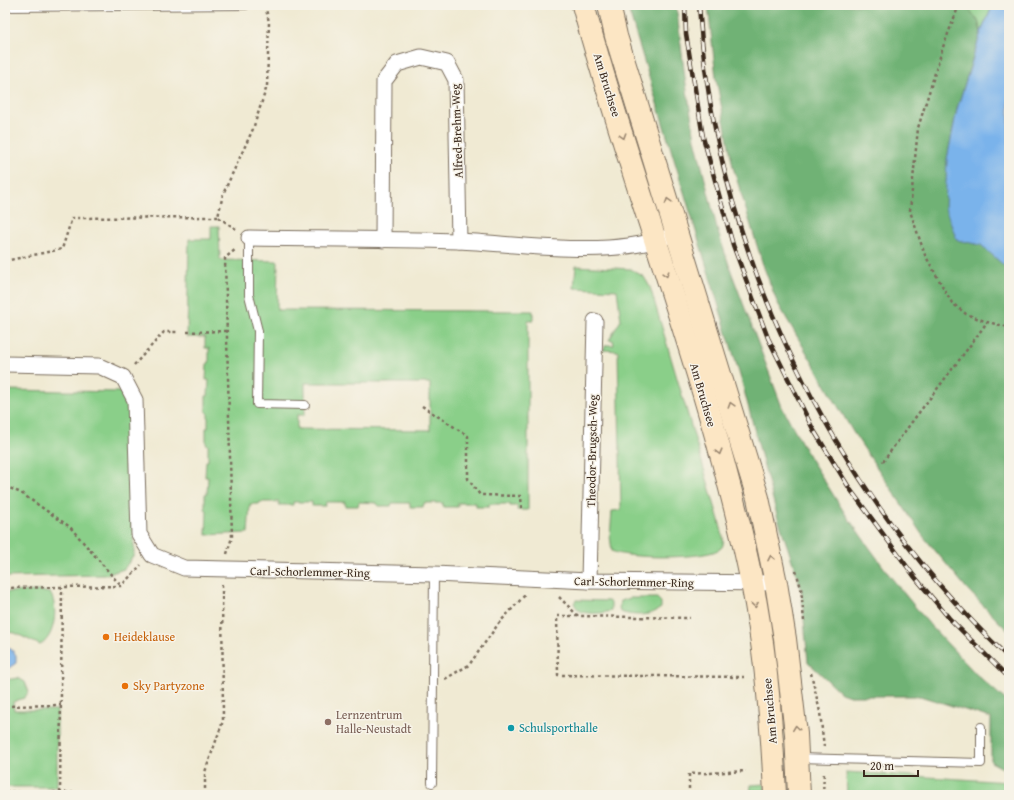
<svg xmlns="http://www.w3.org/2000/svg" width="1014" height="800" font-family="'Gentium Book Plus',serif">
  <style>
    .green { fill: #8acf89; stroke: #627c54; fill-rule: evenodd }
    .forest { fill: #6fb275; stroke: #556e4a }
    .water { fill: #7ab3eb; stroke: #5a6e84 }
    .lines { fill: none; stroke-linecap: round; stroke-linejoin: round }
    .lane-casing { stroke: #7a6d5d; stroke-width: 10 }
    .street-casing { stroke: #7a6d5d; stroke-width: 17 }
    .secondary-casing { stroke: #7a6d5d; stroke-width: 24 }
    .path { stroke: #7a6d5d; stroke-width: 2.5; stroke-dasharray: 3 3; stroke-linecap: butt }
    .lane { stroke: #fff; stroke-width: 8 }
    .street { stroke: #fff; stroke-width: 15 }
    .secondary { stroke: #fce6c4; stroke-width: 22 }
    .rail-casing { stroke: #3b2a1e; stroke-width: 4.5 }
    .rail { stroke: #f7f3e8; stroke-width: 3; stroke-dasharray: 9; stroke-linecap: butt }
    .oneway { stroke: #9c8871 }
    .food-dot { fill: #e8710a; stroke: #f7f3e8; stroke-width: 1.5 }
    .education-dot { fill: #8d6e63; stroke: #f7f3e8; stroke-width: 1.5 }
    .culture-dot { fill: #0f9aa8; stroke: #f7f3e8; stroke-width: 1.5 }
    .labels { text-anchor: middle; stroke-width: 3; stroke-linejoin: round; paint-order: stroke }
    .street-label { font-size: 12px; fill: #3b2a1e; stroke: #f7f3e8 }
    .food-label { font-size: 12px; fill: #c56008; stroke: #f7f3e8; text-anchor: start }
    .education-label { font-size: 12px; fill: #785e54; stroke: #f7f3e8; text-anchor: start }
    .culture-label { font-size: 12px; fill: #0d838f; stroke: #f7f3e8; text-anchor: start }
  </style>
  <rect width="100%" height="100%" fill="#f7f3e8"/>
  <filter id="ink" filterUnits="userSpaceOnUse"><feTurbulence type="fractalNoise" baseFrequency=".025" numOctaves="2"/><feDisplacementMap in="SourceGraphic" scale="8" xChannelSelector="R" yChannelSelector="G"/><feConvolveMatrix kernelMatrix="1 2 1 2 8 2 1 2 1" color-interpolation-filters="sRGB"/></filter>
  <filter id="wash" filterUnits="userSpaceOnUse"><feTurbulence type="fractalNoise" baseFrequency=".012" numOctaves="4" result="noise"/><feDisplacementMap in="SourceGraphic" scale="16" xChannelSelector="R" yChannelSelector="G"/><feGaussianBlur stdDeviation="0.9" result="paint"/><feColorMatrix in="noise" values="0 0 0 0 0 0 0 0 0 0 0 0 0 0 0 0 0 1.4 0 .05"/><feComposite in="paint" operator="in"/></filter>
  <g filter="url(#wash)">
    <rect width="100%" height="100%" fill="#f0ead3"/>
    <g class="green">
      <polygon points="966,5 993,5 981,32 978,21"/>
      <path d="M211 226H219L220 260 278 261 277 310 533 311V321H528V510H517L518 506H510V504H489V507H476V503H458V507H443V503H424L423 507H410V503H392L391 506H378L377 503 359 502 358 506H345V502H326L325 506H312V502H293V505H279V502H260L259 504H250L248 533 206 535 207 510 205 509V494H207L208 477H205L206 461H208V445L206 444V428H208V412H206V396H208L209 380H206L207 364 209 363V348H205V337H187L189 239H211ZM305 383H430V430L297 429V415H305Z"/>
      <path d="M576 266 631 269 644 277 650 287 719 520C720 527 726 541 722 547 714 560 624 559 612 551L610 536 612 511 621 510 618 351 603 350 606 345H614L613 340H609L621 320 617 290 574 288Z"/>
      <polygon points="5,390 124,392 131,412 134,555 124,569 105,575 5,577"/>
      <path d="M40 591 50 593C59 606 55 638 40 645L15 633 5 632V592Z"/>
      <path d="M630 598H657L661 602V608C650 617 633 616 620 612L619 607 621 601Z"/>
      <path d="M576 600 608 601 611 603V610C606 614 589 614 582 612 578 611 576 607 574 603Z"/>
      <polygon points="18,678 25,682 29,692 24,698 13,702 14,710 57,710 57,787 5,787 5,680"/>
      <polygon points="846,772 1009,782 1009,795 847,795"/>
      <polygon points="765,784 765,795 750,795 751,785"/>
    </g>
    <g class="forest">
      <polygon points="627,5 676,5 685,78 695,139 718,232 732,274 782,407 810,458 846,515 890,576 930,625 976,674 1009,703 1009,775 1006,770 991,762 991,718 920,696 850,696 841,693 808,662 801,588 777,515 741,379"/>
      <polygon points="708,5 966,5 978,21 981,32 957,109 947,159 957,240 981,245 1009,270 1009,632 968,590 923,536 853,432 777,302 763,265 733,167 716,78"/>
    </g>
    <g class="water">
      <polygon points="993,5 1009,5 1009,270 981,245 957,240 945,208 947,159 957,109 981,32"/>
      <polygon points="5,648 11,649 16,655 16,663 9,668 5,668"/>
    </g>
  </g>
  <g filter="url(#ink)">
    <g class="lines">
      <defs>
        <g id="lane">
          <polyline points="5,7 246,5"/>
          <polyline points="249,238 249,295 258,331 257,404 305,405"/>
          <polyline points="798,758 981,763 981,727"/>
          <polyline points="432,783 434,574"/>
        </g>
        <g id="street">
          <path d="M249 238C319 239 389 239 459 241 520 244 605 258 664 238"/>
          <polyline points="383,240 384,81 397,64 421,57 447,63 456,80 459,241"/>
          <polyline points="5,364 99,366 123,377 135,400 139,534 152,555 184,568 434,574 589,581 776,583"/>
          <polyline points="589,581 595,321"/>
        </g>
        <g id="secondary">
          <path d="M583 5C636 199 712 386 752 583 766 653 772 724 775 795"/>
          <polyline points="609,5 616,36 758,498 776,583 785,639 796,734 799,795"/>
        </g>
      </defs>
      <use href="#lane" class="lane-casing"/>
      <use href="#street" class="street-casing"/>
      <use href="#secondary" class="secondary-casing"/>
      <g class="path">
        <polyline points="959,5 943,47 918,128 910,211 925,255 952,303 966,314 987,322 1009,327"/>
        <polyline points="236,229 218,217 223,194 253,129 267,86 269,22 265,5"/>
        <polyline points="5,261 62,249 72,218 218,217"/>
        <polyline points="187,332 227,331"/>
        <polyline points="134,365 164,332 179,332"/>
        <polyline points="422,406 468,436 468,479 480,495 521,496 522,510"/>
        <path d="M883 462C916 414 954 369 987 322"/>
        <polyline points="5,486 21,493 70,527 121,586"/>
        <polyline points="227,554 232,537 225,258 236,249"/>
        <polyline points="796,571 801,588 804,621"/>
        <polyline points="5,588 121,586 141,565"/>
        <polyline points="559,597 578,616 690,618"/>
        <polyline points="578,616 557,616 558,675 744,677"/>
        <polyline points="811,673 820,712 824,747"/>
        <polyline points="445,679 469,665 499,623 525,595"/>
        <polyline points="5,706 61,705"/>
        <polyline points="5,792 205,794"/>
        <polyline points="60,793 62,588"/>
        <polyline points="205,795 205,772 223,721 222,584"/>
        <polyline points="689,795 689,774 746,771"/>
        <polyline points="823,795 824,772"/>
      </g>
      <use href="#lane" class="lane"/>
      <use href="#street" class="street"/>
      <use href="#secondary" class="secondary"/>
      <defs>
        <g id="rail">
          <polyline points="685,5 686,34 703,137 733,245 768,338 813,429 850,489 914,576 949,618 1009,678"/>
          <path d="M699 5C714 251 832 489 1009 658"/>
        </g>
      </defs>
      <use href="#rail" class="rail-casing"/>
      <use href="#rail" class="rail"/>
    </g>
    <defs><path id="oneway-chevron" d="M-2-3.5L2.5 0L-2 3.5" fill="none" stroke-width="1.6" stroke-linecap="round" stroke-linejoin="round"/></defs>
    <g class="oneway">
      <use href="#oneway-chevron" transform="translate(623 136) rotate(73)"/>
      <use href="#oneway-chevron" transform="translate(668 201) rotate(-107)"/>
      <use href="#oneway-chevron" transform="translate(666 274) rotate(73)"/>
      <use href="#oneway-chevron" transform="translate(731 405) rotate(-107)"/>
      <use href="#oneway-chevron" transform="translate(719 452) rotate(75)"/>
      <use href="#oneway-chevron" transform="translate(771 558) rotate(-102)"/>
      <use href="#oneway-chevron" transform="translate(755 605) rotate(81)"/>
      <use href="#oneway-chevron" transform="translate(796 728) rotate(-97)"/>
    </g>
  </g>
  <g class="food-dot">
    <circle cx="106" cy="637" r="4"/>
    <circle cx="125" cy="686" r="4"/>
  </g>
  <circle class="education-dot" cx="328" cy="722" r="4"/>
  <circle class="culture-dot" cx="511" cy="728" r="4"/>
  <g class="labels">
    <g class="street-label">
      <text transform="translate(607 85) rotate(73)" y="4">Am Bruchsee</text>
      <text transform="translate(457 131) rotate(-92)" y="4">Alfred-Brehm-Weg</text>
      <text transform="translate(703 395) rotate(74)" y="4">Am Bruchsee</text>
      <text transform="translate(592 451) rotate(-89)" y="4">Theodor-Brugsch-Weg</text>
      <text transform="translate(310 572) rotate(1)" y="4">Carl-Schorlemmer-Ring</text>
      <text transform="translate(634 582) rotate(1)" y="4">Carl-Schorlemmer-Ring</text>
      <text transform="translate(770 711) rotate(-95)" y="4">Am Bruchsee</text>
    </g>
    <g class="food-label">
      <text x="114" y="641">Heideklause</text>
      <text x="133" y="690">Sky Partyzone</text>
    </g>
    <g class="education-label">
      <text x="336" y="719">Lernzentrum<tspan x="336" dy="14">Halle-Neustadt</tspan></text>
    </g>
    <g class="culture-label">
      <text x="519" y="732">Schulsporthalle</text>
    </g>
  </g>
  <rect width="1014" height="800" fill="none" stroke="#f7f3e8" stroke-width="20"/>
  <path d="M864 770v6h54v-6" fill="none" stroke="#3b2a1e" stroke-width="2"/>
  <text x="870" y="770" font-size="12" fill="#3b2a1e" stroke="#f7f3e8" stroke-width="3" paint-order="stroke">20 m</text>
</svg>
